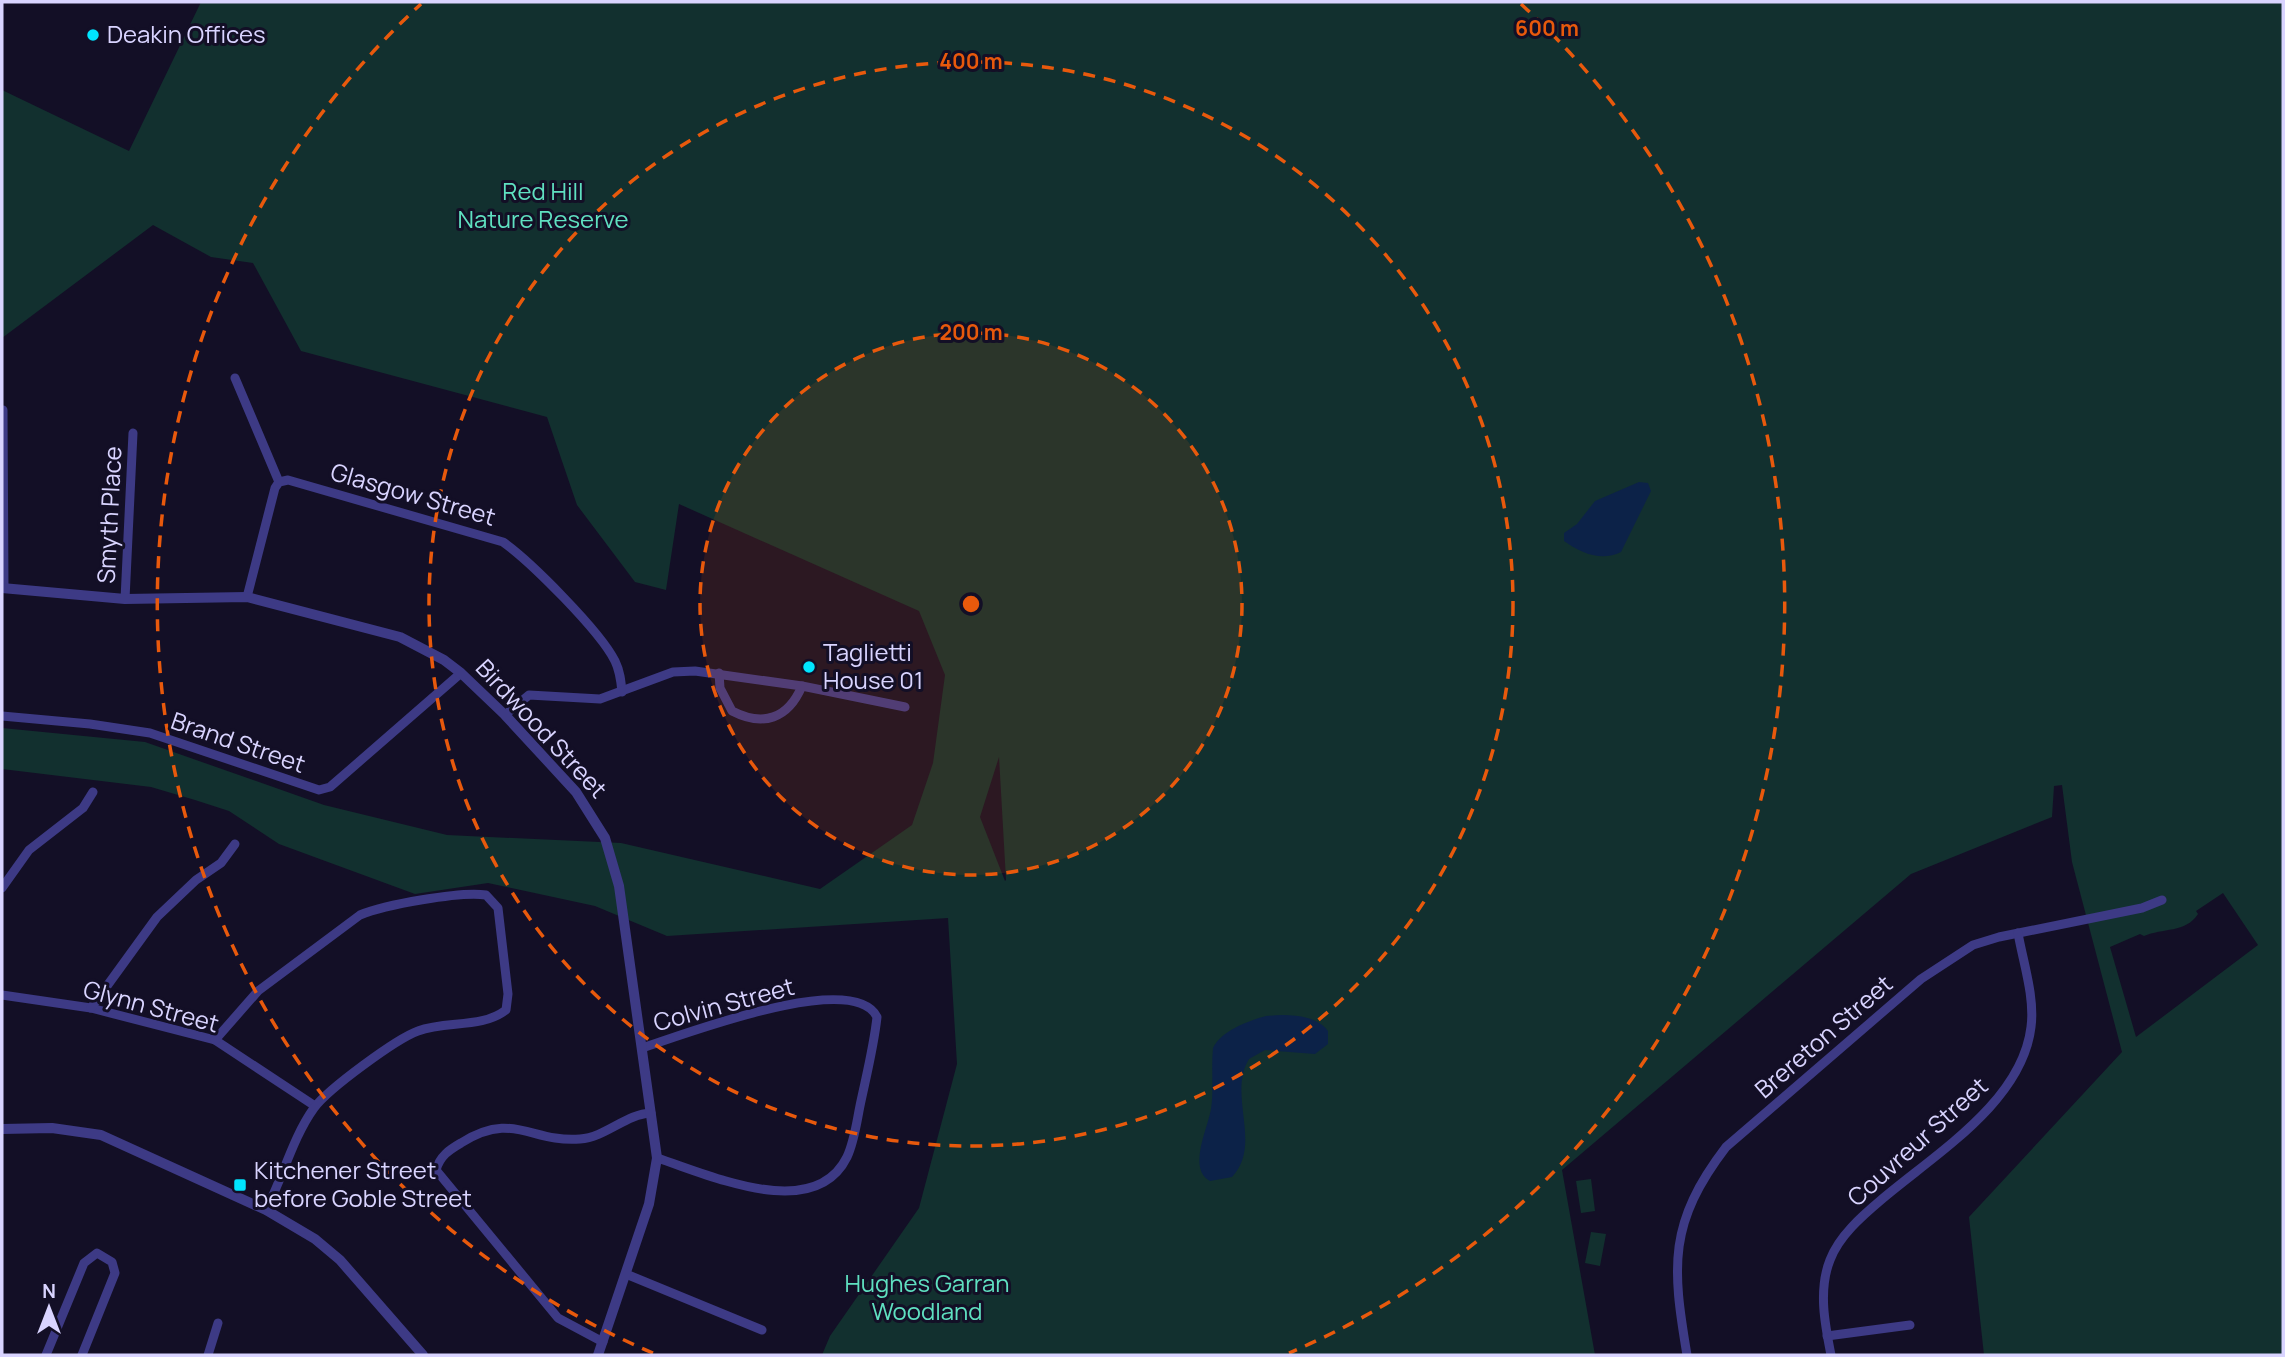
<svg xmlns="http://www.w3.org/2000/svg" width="2285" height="1357" font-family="Manrope,sans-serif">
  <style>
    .green { fill: #12302f; fill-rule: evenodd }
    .water { fill: #0c2248 }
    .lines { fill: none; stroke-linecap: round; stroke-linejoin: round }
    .minor { stroke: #3d3a85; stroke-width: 9 }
    .tertiary { stroke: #3d3a85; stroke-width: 10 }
    .ring { fill: none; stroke: #e8590c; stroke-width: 3.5; stroke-dasharray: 12 9 }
    .poi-dot { fill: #00e5ff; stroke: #130f26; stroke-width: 2.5 }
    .labels { text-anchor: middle; stroke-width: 6; stroke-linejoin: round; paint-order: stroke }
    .poi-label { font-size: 24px; fill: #d9d4ff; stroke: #130f26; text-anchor: start }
    .park-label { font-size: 24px; fill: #5fe0c0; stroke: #130f26 }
    .street-label { font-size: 24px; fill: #d9d4ff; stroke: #130f26 }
    .centre { fill: #e8590c; stroke: #130f26; stroke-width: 3.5 }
    .ring-label { font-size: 21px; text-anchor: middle; font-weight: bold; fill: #e8590c; stroke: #130f26; stroke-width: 6; stroke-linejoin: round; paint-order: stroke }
  </style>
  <rect width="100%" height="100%" fill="#130f26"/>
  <g class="green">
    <path d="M201 2H2283V1355H1984L1969 1217 2122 1052 2072 862 2062 785 2054 786 2052 817 1911 874 1562 1170 1595 1355H822L830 1336 919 1208 957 1064 948 918 667 936 595 906 488 883 415 894 279 844 229 811 195 800 151 787 2 769V728L145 742 324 805 447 835 621 843 820 889 912 825 933 763 945 675 919 611 679 504 666 590 635 582 577 505 547 417 301 351 253 263 211 257 153 225 2 338V90L129 151ZM999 757 1006 880 1005 881 980 817ZM2223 893 2258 945 2136 1037 2110 947 2140 934 2144 936C2162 928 2186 933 2198 914L2196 911Z"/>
    <polygon points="1591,1179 1595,1211 1581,1213 1576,1181"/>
    <polygon points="1591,1232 1606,1234 1600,1266 1585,1263"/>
  </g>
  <g class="water">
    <path d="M1639 482 1648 483 1651 491 1621 552C1601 562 1581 553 1564 541V533L1577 524 1595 501Z"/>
    <path d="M1266 1016C1286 1014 1316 1014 1328 1031V1044L1315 1054 1265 1050 1249 1059C1227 1095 1263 1144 1232 1177L1210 1181C1187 1169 1208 1128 1211 1109 1214 1089 1211 1069 1213 1048 1221 1031 1248 1021 1266 1016Z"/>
  </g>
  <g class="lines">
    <g class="minor">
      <polyline points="235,378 279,482"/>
      <polyline points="3,410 4,588"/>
      <path d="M247 597 275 488 279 482 288 480 503 542C531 562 600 631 615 661 620 671 621 681 622 692"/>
      <polyline points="125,599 133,433"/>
      <path d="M719 673 720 688 732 711C763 727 788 719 802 686"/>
      <polyline points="505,715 529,695 600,699 673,672 695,671 802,686 905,707"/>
      <polyline points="2,716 90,724 150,733 319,790 330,787 461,673"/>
      <polyline points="2,888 29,850 83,808 93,792"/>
      <polyline points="2,995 91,1008 215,1040 315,1106"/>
      <polyline points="91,1008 157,917 196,880 221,863 235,844"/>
      <path d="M215 1040 258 991 360 915C384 905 460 891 486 895L498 908 508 994 506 1010C481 1029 446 1020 418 1031 396 1039 328 1089 314 1108 293 1137 283 1177 266 1210"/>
      <path d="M642 1048C683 1035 853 969 877 1017 874 1045 867 1073 861 1101 857 1119 855 1140 847 1157 814 1224 708 1174 657 1158"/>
      <polyline points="626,1274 762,1330"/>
      <polyline points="1827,1336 1910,1325"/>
      <path d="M603 1342 558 1318 436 1170C440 1156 449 1150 461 1143 513 1110 531 1143 580 1139 606 1137 626 1114 651 1113"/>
      <polyline points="46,1355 84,1263 97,1253 112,1262 115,1273 82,1355"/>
      <polyline points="208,1355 218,1323"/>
      <path d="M1687 1355C1672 1266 1668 1223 1726 1147L1921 979 1973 945 1999 937 2142 908 2162 900"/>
      <path d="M1831 1355C1825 1325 1818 1290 1830 1260 1839 1236 1862 1216 1881 1200 1935 1154 2022 1102 2031 1027 2035 997 2023 962 2018 933"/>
    </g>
    <g class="tertiary">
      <polyline points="2,588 125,599 247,597 400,637 444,660 461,673 505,715 576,792 605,838 619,886 657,1158 649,1204 598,1355"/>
      <polyline points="2,1129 52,1128 101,1135 266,1210 315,1239 340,1260 423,1355"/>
    </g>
  </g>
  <circle cx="971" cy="604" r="271" fill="#e8590c" fill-opacity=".12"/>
  <g class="ring">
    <circle cx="971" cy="604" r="271"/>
    <circle cx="971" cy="604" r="542"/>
    <path d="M653 1353A814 814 0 0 1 421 4M1521 4A814 814 0 0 1 1289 1353"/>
  </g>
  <g class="poi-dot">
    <circle cx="93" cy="35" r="7"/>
    <circle cx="809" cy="667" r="7"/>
    <rect x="233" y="1178" width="14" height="14" rx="3.5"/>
  </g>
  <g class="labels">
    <g class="poi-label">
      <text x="107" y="43">Deakin Offices</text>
      <text x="823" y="661">Taglietti<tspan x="823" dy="28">House 01</tspan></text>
      <text x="254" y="1179">Kitchener Street<tspan x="254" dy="28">before Goble Street</tspan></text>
    </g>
    <g class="park-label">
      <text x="543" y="200">Red Hill<tspan x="543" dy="28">Nature Reserve</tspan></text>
      <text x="927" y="1292">Hughes Garran<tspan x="927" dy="28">Woodland</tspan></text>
    </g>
    <g class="street-label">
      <text transform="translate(413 495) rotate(16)" y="8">Glasgow Street</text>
      <text transform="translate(110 515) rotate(-87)" y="8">Smyth Place</text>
      <text transform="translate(541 729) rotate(47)" y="8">Birdwood Street</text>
      <text transform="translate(238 743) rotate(19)" y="8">Brand Street</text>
      <text transform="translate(724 1005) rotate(-15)" y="8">Colvin Street</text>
      <text transform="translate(151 1007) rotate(15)" y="8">Glynn Street</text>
      <text transform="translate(1824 1037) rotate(-41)" y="8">Brereton Street</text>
      <text transform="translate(1918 1142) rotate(-42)" y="8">Couvreur Street</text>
    </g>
  </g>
  <circle cx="971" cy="604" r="10" class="centre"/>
  <g class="ring-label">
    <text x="1547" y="36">600 m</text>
    <text x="971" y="69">400 m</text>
    <text x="971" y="340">200 m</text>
  </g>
  <rect width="2285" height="1357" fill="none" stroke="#d9d4ff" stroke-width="7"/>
  <g transform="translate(49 1308)" stroke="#130f26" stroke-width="5" paint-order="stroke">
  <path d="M0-5L12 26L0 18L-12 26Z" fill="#d9d4ff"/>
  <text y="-10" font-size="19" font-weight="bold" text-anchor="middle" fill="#d9d4ff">N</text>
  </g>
</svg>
